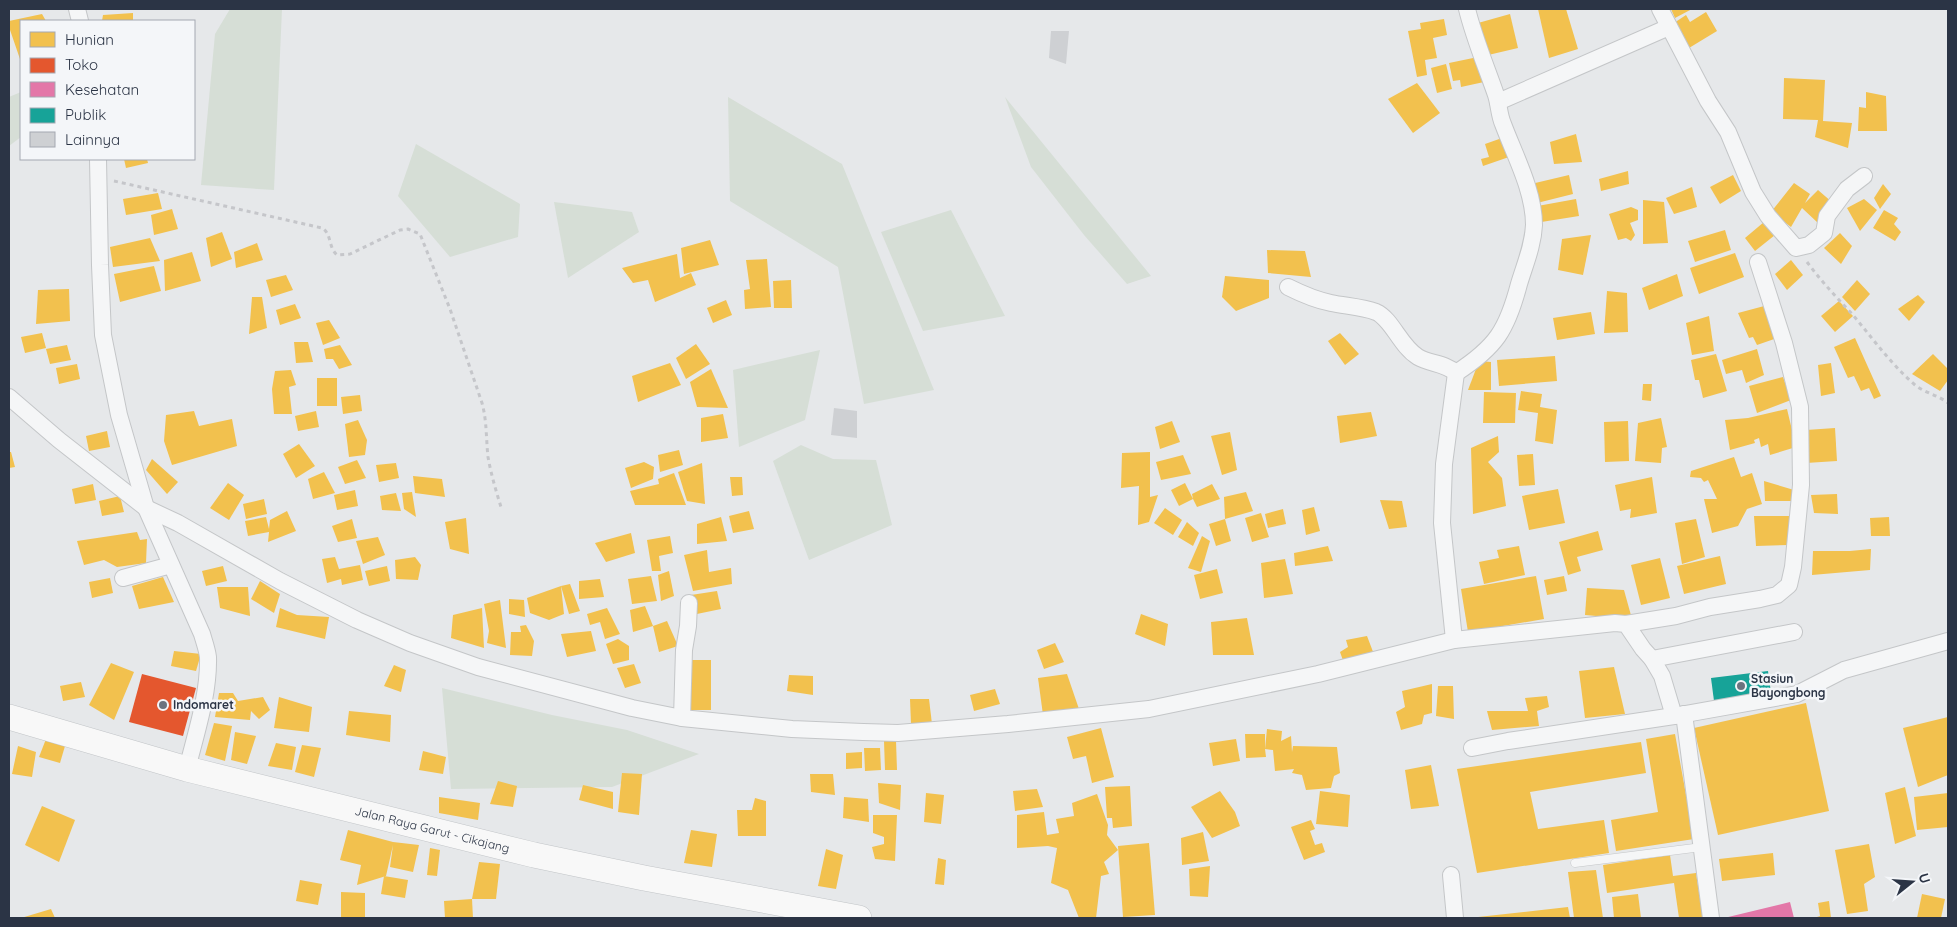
<svg xmlns="http://www.w3.org/2000/svg" width="1957" height="927" font-family="Quicksand,sans-serif">
  <style>
    .green { fill: #d6ded6 }
    .homes { fill: #f2c14e }
    .shops { fill: #e4572e }
    .health { fill: #e377a8 }
    .public { fill: #17a398 }
    .building { fill: #ced0d3 }
    .lines { fill: none; stroke-linecap: round; stroke-linejoin: round }
    .lane-casing { stroke: #c4c6c8; stroke-width: 9 }
    .street-casing { stroke: #c4c6c8; stroke-width: 18 }
    .primary-casing { stroke: #c2c5c8; stroke-width: 26 }
    .path { stroke: #c5c6ca; stroke-width: 3; stroke-dasharray: 4 4; stroke-linecap: butt }
    .lane { stroke: #f5f6f7; stroke-width: 8 }
    .street { stroke: #f5f6f7; stroke-width: 16 }
    .primary { stroke: #f8f8f8; stroke-width: 25 }
    .poi-dot { fill: #6c737f; stroke: #f4f6f9; stroke-width: 2 }
    .labels { text-anchor: middle; stroke-width: 5; stroke-linejoin: round; paint-order: stroke }
    .poi-label { font-size: 12px; font-weight: bold; fill: #2b3445; stroke: #f4f6f9; text-anchor: start }
    .street-label { font-size: 12px; fill: #2b3445; stroke: #f4f6f9 }
  </style>
  <rect width="100%" height="100%" fill="#e6e8ea"/>
  <g class="green">
    <polygon points="230,9 282,9 274,190 201,185 215,34"/>
    <polygon points="21,92 21,137 9,146 9,97"/>
    <polygon points="728,97 842,164 934,390 864,404 838,267 730,201"/>
    <polygon points="1005,97 1151,276 1127,284 1084,235 1031,167"/>
    <polygon points="416,144 520,204 518,237 450,257 398,196"/>
    <polygon points="554,202 632,212 639,232 568,278"/>
    <polygon points="951,210 1005,316 923,331 881,232"/>
    <polygon points="820,350 805,420 739,447 733,370"/>
    <polygon points="801,445 833,459 876,460 892,525 809,560 773,461"/>
    <polygon points="442,688 552,715 627,730 699,754 612,787 451,789"/>
  </g>
  <g class="homes">
    <polygon points="1538,9 1566,9 1578,49 1549,58"/>
    <polygon points="1671,9 1692,9 1675,18"/>
    <polygon points="1706,12 1717,31 1689,48 1674,23 1686,15 1690,22"/>
    <polygon points="133,13 133,21 102,21 103,15"/>
    <polygon points="42,14 46,21 21,21 21,62 9,27 9,21"/>
    <polygon points="1510,14 1518,48 1484,56 1478,23"/>
    <polygon points="1444,19 1447,35 1433,38 1437,58 1425,60 1427,75 1417,77 1408,31 1421,29 1420,23"/>
    <polygon points="1478,57 1484,82 1461,87 1460,80 1453,81 1449,63"/>
    <polygon points="1446,64 1452,89 1437,93 1431,68"/>
    <polygon points="1784,78 1825,80 1823,121 1852,123 1848,148 1815,137 1818,120 1783,119"/>
    <polygon points="1417,83 1440,113 1413,133 1388,99"/>
    <polygon points="1866,92 1886,96 1887,131 1858,131 1859,107 1866,108"/>
    <polygon points="1576,134 1582,162 1554,164 1550,142"/>
    <polygon points="1502,138 1509,157 1483,166 1481,159 1489,157 1485,144"/>
    <polygon points="124,159 147,159 148,163 126,168"/>
    <polygon points="1628,171 1629,184 1601,191 1599,179"/>
    <polygon points="1569,175 1573,194 1537,203 1531,184"/>
    <polygon points="1733,175 1741,191 1720,204 1710,187"/>
    <polygon points="1794,183 1810,194 1805,203 1818,190 1833,203 1818,223 1802,208 1791,227 1771,212"/>
    <polygon points="1883,184 1891,194 1880,209 1874,198"/>
    <polygon points="1692,187 1697,207 1674,214 1666,198"/>
    <polygon points="158,193 162,209 126,215 123,199"/>
    <polygon points="1576,199 1579,216 1535,223 1532,207"/>
    <polygon points="1864,199 1877,210 1860,231 1847,208"/>
    <polygon points="1643,200 1664,202 1668,243 1643,244"/>
    <polygon points="1631,207 1638,210 1638,220 1630,223 1635,235 1631,241 1626,238 1618,240 1609,214"/>
    <polygon points="172,209 178,229 154,235 151,215"/>
    <polygon points="1884,210 1898,218 1894,224 1901,232 1895,241 1873,228"/>
    <polygon points="1764,222 1775,235 1755,251 1745,238"/>
    <polygon points="1725,230 1731,250 1695,262 1688,241"/>
    <polygon points="222,232 232,259 211,267 206,238"/>
    <polygon points="1840,233 1852,246 1841,264 1824,248"/>
    <polygon points="1591,235 1583,275 1558,270 1562,239"/>
    <polygon points="150,238 160,261 113,267 110,247"/>
    <polygon points="710,240 719,265 684,274 681,248"/>
    <polygon points="257,243 263,260 236,268 234,252"/>
    <polygon points="1267,250 1305,251 1311,277 1268,273"/>
    <polygon points="192,252 201,281 165,291 164,260"/>
    <polygon points="1735,253 1744,277 1699,294 1690,268"/>
    <polygon points="677,254 680,278 691,273 696,285 655,302 648,280 633,283 622,268"/>
    <polygon points="767,259 771,307 745,309 744,290 750,289 746,260"/>
    <polygon points="1791,260 1803,275 1787,290 1775,274"/>
    <polygon points="154,266 161,291 120,302 114,274"/>
    <polygon points="1677,274 1683,296 1649,310 1642,288"/>
    <polygon points="286,275 293,290 271,297 266,280"/>
    <polygon points="1225,276 1269,280 1269,298 1236,311 1222,297"/>
    <polygon points="791,280 792,308 774,308 773,281"/>
    <polygon points="1857,280 1870,294 1855,311 1842,297"/>
    <polygon points="69,289 70,321 36,324 38,290"/>
    <polygon points="1607,291 1627,293 1628,332 1604,333"/>
    <polygon points="1918,295 1925,302 1909,321 1898,309"/>
    <polygon points="252,297 262,297 267,328 249,334"/>
    <polygon points="726,300 732,315 713,323 707,308"/>
    <polygon points="1839,301 1853,316 1835,332 1821,316"/>
    <polygon points="295,304 301,318 280,325 276,310"/>
    <polygon points="1768,305 1780,337 1757,345 1753,337 1749,338 1738,313"/>
    <polygon points="1591,312 1595,334 1557,340 1553,318"/>
    <polygon points="1709,316 1714,351 1692,355 1686,323"/>
    <polygon points="329,320 340,338 323,345 316,323"/>
    <polygon points="42,333 46,348 25,353 21,337"/>
    <polygon points="1340,333 1359,354 1345,365 1328,341"/>
    <polygon points="1855,338 1881,396 1874,399 1869,388 1861,391 1854,376 1848,378 1834,347"/>
    <polygon points="294,342 308,342 313,362 296,363"/>
    <polygon points="696,344 710,364 686,379 676,358"/>
    <polygon points="67,345 71,360 50,364 46,349"/>
    <polygon points="340,345 352,365 339,369 333,359 326,359 324,349"/>
    <polygon points="1757,349 1764,375 1746,383 1742,370 1726,374 1722,360"/>
    <polygon points="1716,354 1727,391 1703,398 1699,380 1695,380 1691,360"/>
    <polygon points="1933,354 1948,369 1948,380 1940,391 1912,374"/>
    <polygon points="1555,356 1557,381 1499,386 1497,360"/>
    <polygon points="1479,361 1491,362 1491,390 1468,390"/>
    <polygon points="670,363 681,385 638,402 632,376"/>
    <polygon points="1831,363 1835,393 1821,396 1818,365"/>
    <polygon points="77,364 80,379 59,384 56,368"/>
    <polygon points="711,369 728,408 697,407 690,382"/>
    <polygon points="291,370 296,385 289,387 292,414 274,414 272,389 275,371"/>
    <polygon points="1783,377 1791,400 1757,413 1749,386"/>
    <rect x="317" y="378" width="20" height="28"/>
    <polygon points="1643,384 1652,384 1651,401 1642,400"/>
    <polygon points="1521,391 1542,394 1540,407 1557,410 1553,444 1535,441 1538,413 1518,410"/>
    <polygon points="1484,392 1516,393 1515,423 1483,423"/>
    <polygon points="360,395 362,411 343,414 341,397"/>
    <polygon points="1787,409 1796,447 1770,455 1768,444 1761,447 1759,438 1754,440 1755,443 1730,450 1725,420 1748,418"/>
    <polygon points="194,411 199,426 232,419 237,446 172,465 164,441 166,415"/>
    <polygon points="316,411 319,427 298,431 295,416"/>
    <polygon points="1371,412 1377,436 1340,443 1337,416"/>
    <polygon points="723,414 728,438 701,442 701,418"/>
    <polygon points="1661,418 1667,447 1662,448 1661,463 1635,461 1638,423"/>
    <polygon points="358,420 367,440 365,455 349,457 345,424"/>
    <polygon points="1172,421 1180,442 1160,449 1155,427"/>
    <polygon points="1628,421 1629,461 1605,462 1604,422"/>
    <polygon points="1835,428 1837,461 1806,463 1806,430"/>
    <polygon points="107,431 110,447 89,451 86,436"/>
    <polygon points="1230,432 1237,470 1222,475 1211,436"/>
    <polygon points="1498,436 1499,452 1488,462 1502,478 1506,506 1473,514 1471,448"/>
    <polygon points="299,444 315,466 296,478 283,454"/>
    <polygon points="679,450 683,465 660,472 658,455"/>
    <polygon points="9,452 11,452 15,467 9,468"/>
    <polygon points="1150,452 1150,497 1158,495 1149,522 1138,525 1139,486 1121,488 1122,453"/>
    <polygon points="1533,454 1535,485 1519,486 1517,455"/>
    <polygon points="1183,455 1191,474 1161,480 1156,462"/>
    <polygon points="1734,457 1741,477 1752,473 1762,504 1747,509 1738,526 1712,533 1704,499 1717,499 1708,480 1704,482 1701,478 1690,477 1691,471"/>
    <polygon points="152,459 178,482 167,494 146,470"/>
    <polygon points="357,460 366,478 345,484 338,467"/>
    <polygon points="644,462 654,467 653,479 631,488 625,468"/>
    <polygon points="396,463 399,478 379,482 376,465"/>
    <polygon points="702,463 705,504 687,501 678,472"/>
    <polygon points="324,472 335,493 313,499 308,479"/>
    <polygon points="674,473 686,505 635,505 630,491 659,484 658,479"/>
    <polygon points="413,476 442,479 445,497 415,493"/>
    <polygon points="730,477 742,477 743,495 732,496"/>
    <polygon points="1652,477 1657,513 1630,518 1631,509 1620,511 1615,485"/>
    <polygon points="1764,481 1794,490 1794,501 1765,501"/>
    <polygon points="228,483 244,495 229,520 210,508"/>
    <polygon points="1185,483 1193,499 1192,494 1212,484 1220,499 1197,507 1193,499 1179,506 1171,490"/>
    <polygon points="93,484 96,500 75,504 72,489"/>
    <polygon points="1558,489 1565,523 1529,530 1522,496"/>
    <polygon points="355,490 358,506 337,510 334,495"/>
    <polygon points="412,492 416,517 404,509 402,493"/>
    <polygon points="1246,492 1253,511 1225,519 1224,497"/>
    <polygon points="396,493 401,511 382,510 380,496"/>
    <polygon points="1837,494 1838,514 1814,513 1811,495"/>
    <polygon points="120,496 124,512 102,516 99,501"/>
    <polygon points="264,499 267,514 246,519 243,504"/>
    <polygon points="1380,500 1402,501 1407,527 1389,529"/>
    <polygon points="1314,507 1320,531 1306,535 1302,510"/>
    <polygon points="1165,508 1182,520 1173,535 1154,523"/>
    <polygon points="1283,509 1286,524 1268,528 1265,514"/>
    <polygon points="287,511 296,531 268,542 269,532 248,536 245,521 266,517 269,529 270,520"/>
    <polygon points="749,511 754,529 733,533 729,516"/>
    <polygon points="1261,513 1269,537 1252,542 1245,518"/>
    <polygon points="1754,516 1790,516 1789,545 1756,546"/>
    <polygon points="721,517 727,541 697,544 697,524"/>
    <polygon points="1889,517 1890,536 1871,536 1870,518"/>
    <polygon points="466,518 469,554 450,549 445,522"/>
    <polygon points="352,519 357,538 338,542 332,526"/>
    <polygon points="1225,519 1231,541 1216,546 1209,524"/>
    <polygon points="1696,519 1705,557 1682,564 1675,523"/>
    <polygon points="1187,522 1199,533 1193,546 1178,537"/>
    <polygon points="1598,531 1603,550 1577,557 1581,571 1568,575 1559,542"/>
    <polygon points="137,532 140,540 147,539 146,563 117,567 104,560 84,565 77,541"/>
    <polygon points="631,533 635,553 606,562 595,543"/>
    <polygon points="670,536 673,553 659,556 661,571 652,571 647,540"/>
    <polygon points="1202,536 1210,541 1201,572 1188,568"/>
    <polygon points="378,537 385,555 363,564 356,541"/>
    <polygon points="1328,546 1333,561 1295,566 1294,553"/>
    <polygon points="1519,546 1525,575 1484,584 1479,562 1499,558 1497,550"/>
    <polygon points="1871,549 1870,570 1812,575 1813,551 1850,551"/>
    <polygon points="707,550 709,572 731,568 732,584 693,591 684,555"/>
    <polygon points="1720,556 1726,584 1684,594 1677,566"/>
    <polygon points="335,557 339,569 360,565 363,580 342,585 341,579 327,583 322,559"/>
    <polygon points="415,557 421,565 418,580 396,579 395,560"/>
    <polygon points="1660,558 1670,598 1641,605 1631,565"/>
    <polygon points="1285,559 1293,594 1264,598 1261,563"/>
    <polygon points="223,566 227,581 206,586 202,571"/>
    <polygon points="387,566 390,581 369,586 365,571"/>
    <polygon points="1217,569 1223,593 1200,599 1194,575"/>
    <polygon points="669,571 674,596 661,601 658,575"/>
    <polygon points="651,576 657,601 632,604 628,579"/>
    <polygon points="1536,576 1544,619 1468,632 1461,589"/>
    <polygon points="1564,576 1567,591 1547,595 1544,580"/>
    <polygon points="163,577 174,602 139,609 132,586"/>
    <polygon points="110,578 113,593 92,598 89,582"/>
    <polygon points="600,579 604,597 579,599 579,581"/>
    <polygon points="260,581 280,594 274,613 251,599"/>
    <polygon points="570,584 580,611 569,614 561,586 564,614 549,620 530,613 527,598 561,586"/>
    <polygon points="217,587 248,587 250,616 220,608"/>
    <polygon points="1587,588 1624,590 1632,619 1585,615"/>
    <polygon points="717,591 721,609 692,615 691,595"/>
    <polygon points="509,599 524,600 525,617 509,614"/>
    <polygon points="500,600 506,648 487,643 489,631 484,604"/>
    <polygon points="645,606 653,626 633,632 630,610"/>
    <polygon points="280,608 297,615 329,617 325,639 276,627"/>
    <polygon points="482,608 484,648 451,638 453,615"/>
    <polygon points="607,608 620,634 605,639 600,622 590,625 587,614"/>
    <polygon points="1141,614 1168,624 1165,646 1135,634"/>
    <polygon points="1247,618 1254,655 1213,655 1211,622"/>
    <polygon points="667,621 678,646 659,652 653,626"/>
    <polygon points="526,625 534,641 532,656 510,655 511,632 521,632 520,626"/>
    <polygon points="591,631 596,651 567,657 561,634"/>
    <polygon points="1367,636 1375,657 1345,666 1340,652 1348,647 1346,640"/>
    <polygon points="618,639 629,646 629,660 613,664 606,644"/>
    <polygon points="1055,643 1064,662 1044,669 1037,650"/>
    <polygon points="174,651 201,654 196,671 171,666"/>
    <polygon points="688,660 711,660 711,710 689,710"/>
    <polygon points="111,663 134,672 114,720 89,705"/>
    <polygon points="634,664 641,683 625,688 617,668"/>
    <polygon points="394,665 406,670 401,692 384,686"/>
    <polygon points="1614,667 1625,714 1585,718 1579,671"/>
    <polygon points="1067,674 1080,712 1043,715 1038,678"/>
    <polygon points="789,675 813,676 813,695 787,691"/>
    <polygon points="81,682 85,697 63,701 60,686"/>
    <polygon points="1432,684 1432,713 1424,715 1422,724 1401,730 1396,712 1405,707 1402,691"/>
    <polygon points="1438,686 1453,686 1454,719 1436,716"/>
    <polygon points="995,689 1000,704 974,711 970,695"/>
    <polygon points="219,693 233,693 238,701 263,697 270,710 259,719 251,711 250,720 215,717"/>
    <polygon points="1547,696 1549,707 1537,711 1539,726 1492,730 1487,711 1528,711 1525,698"/>
    <polygon points="279,697 312,707 309,732 274,728"/>
    <polygon points="910,699 929,699 932,724 911,724"/>
    <polygon points="1806,703 1829,811 1718,835 1694,728"/>
    <polygon points="349,711 391,715 390,742 346,735"/>
    <polygon points="1948,717 1948,775 1918,787 1903,728"/>
    <polygon points="214,723 232,726 225,761 205,755"/>
    <polygon points="1101,728 1114,777 1092,783 1086,756 1073,759 1067,737"/>
    <polygon points="1267,729 1282,731 1281,741 1291,736 1292,752 1293,746 1337,747 1340,773 1334,776 1331,788 1306,790 1302,775 1292,773 1294,769 1275,771 1273,750 1265,749 1266,757 1246,758 1245,734 1265,734 1265,749"/>
    <polygon points="235,732 256,736 247,764 231,760"/>
    <polygon points="1675,734 1694,839 1616,851 1611,820 1658,812 1646,739"/>
    <polygon points="46,739 65,746 60,763 39,757"/>
    <polygon points="1236,739 1240,761 1213,766 1209,743"/>
    <polygon points="884,741 896,741 897,770 885,770"/>
    <polygon points="1641,742 1646,773 1530,792 1538,829 1604,820 1609,853 1477,873 1457,769"/>
    <polygon points="276,743 296,747 292,770 268,766"/>
    <polygon points="302,745 321,748 314,777 295,772"/>
    <polygon points="18,746 36,752 32,777 12,774"/>
    <polygon points="864,748 880,748 881,770 865,771"/>
    <polygon points="423,751 446,757 443,774 419,770"/>
    <polygon points="862,752 862,768 846,769 846,753"/>
    <polygon points="1431,765 1439,806 1411,809 1405,770"/>
    <polygon points="622,773 642,774 639,815 618,812"/>
    <polygon points="810,774 833,774 835,795 811,792"/>
    <polygon points="498,781 517,786 513,807 490,804"/>
    <polygon points="878,783 901,785 900,810 879,803"/>
    <polygon points="583,785 613,792 613,809 579,800"/>
    <polygon points="1130,786 1132,826 1113,828 1112,818 1107,818 1105,787"/>
    <polygon points="1905,787 1916,836 1895,844 1885,793"/>
    <polygon points="1037,789 1043,807 1015,811 1013,791"/>
    <polygon points="1220,791 1235,812 1240,826 1212,838 1191,807"/>
    <polygon points="1320,791 1350,795 1348,827 1316,824"/>
    <polygon points="926,793 944,795 941,824 924,822"/>
    <polygon points="1948,793 1948,827 1917,830 1914,797"/>
    <polygon points="1097,794 1108,825 1107,835 1118,850 1104,862 1109,874 1101,876 1096,918 1079,918 1068,890 1051,883 1057,848 1048,846 1017,848 1017,815 1044,812 1047,835 1059,833 1056,819 1074,816 1072,803"/>
    <polygon points="439,797 480,803 478,820 439,813"/>
    <polygon points="844,797 868,799 869,822 843,818"/>
    <polygon points="755,798 766,801 766,836 738,836 737,810 752,810"/>
    <polygon points="42,806 75,820 59,862 25,845"/>
    <polygon points="873,815 897,815 895,861 875,859 872,847 884,844 884,837 873,833"/>
    <polygon points="1311,820 1315,829 1310,831 1315,845 1322,843 1325,852 1304,860 1291,827"/>
    <polygon points="348,830 393,842 419,845 413,872 390,867 393,845 386,876 357,885 361,865 340,860"/>
    <polygon points="691,830 717,834 712,867 684,863"/>
    <polygon points="1203,832 1209,861 1182,865 1181,838"/>
    <polygon points="1149,843 1155,915 1123,917 1118,846"/>
    <polygon points="1869,844 1875,877 1864,884 1868,911 1847,914 1835,850"/>
    <polygon points="430,848 440,850 437,876 427,875"/>
    <polygon points="826,849 843,855 836,889 818,886"/>
    <polygon points="1773,853 1775,875 1722,881 1719,859"/>
    <polygon points="1670,855 1673,876 1696,873 1703,918 1679,918 1674,883 1607,893 1603,865"/>
    <polygon points="938,858 946,860 944,885 935,884"/>
    <polygon points="479,862 500,864 496,899 472,899"/>
    <polygon points="1210,866 1208,897 1190,896 1189,869"/>
    <polygon points="1596,870 1603,918 1574,918 1568,872"/>
    <polygon points="384,876 408,880 405,898 381,894"/>
    <polygon points="300,880 322,884 318,905 296,901"/>
    <polygon points="341,892 365,893 365,918 341,918"/>
    <polygon points="1638,894 1641,918 1614,918 1612,897"/>
    <polygon points="1922,894 1945,899 1941,918 1917,918"/>
    <polygon points="472,899 473,918 445,918 444,901"/>
    <polygon points="1829,901 1831,918 1814,918 1820,916 1818,903"/>
    <polygon points="1568,907 1570,918 1478,918 1478,917"/>
    <polygon points="51,909 55,918 21,918"/>
  </g>
  <polygon class="shops" points="142,674 196,688 183,736 129,722"/>
  <polygon class="health" points="1790,902 1794,918 1724,918"/>
  <polygon class="public" points="1768,671 1771,693 1714,701 1711,678"/>
  <g class="building">
    <polygon points="1051,31 1069,31 1066,64 1049,58"/>
    <polygon points="834,408 857,411 857,438 831,435"/>
  </g>
  <g class="lines">
    <defs>
      <polyline id="lane" points="1575,863 1702,847"/>
      <g id="street">
        <polyline points="77,9 80,21"/>
        <polyline points="1660,9 1708,101 1728,132 1753,192 1768,216 1796,248 1809,245 1824,233 1827,216 1847,189 1864,176"/>
        <polyline points="1498,102 1669,27"/>
        <path d="M98 159 100 265 103 335 119 415 146 508 202 634C204 641 207 649 208 657 209 694 196 733 187 769"/>
        <path d="M1288 287C1302 294 1316 300 1331 303 1345 306 1363 307 1376 312 1392 319 1400 346 1418 357 1430 364 1445 363 1456 373 1496 347 1507 330 1519 284 1525 264 1533 246 1534 225 1534 191 1515 156 1503 124 1499 115 1499 104 1496 95 1486 66 1474 38 1467 9"/>
        <polyline points="9,397 59,440 146,508 178,523 280,581 357,620 410,643 478,667 632,708 682,718 792,729 863,732 898,733 1008,724 1149,709 1318,674 1454,640 1615,623 1626,624 1643,649 1652,659 1662,676 1674,716 1797,694 1844,670 1948,641"/>
        <polyline points="123,578 171,565"/>
        <polyline points="1626,624 1676,616 1710,607 1760,599 1777,595 1789,585 1793,567 1801,485 1800,407 1784,343 1758,262"/>
        <polyline points="1454,640 1442,523 1444,464 1456,373"/>
        <polyline points="1652,659 1794,632"/>
        <polyline points="1684,714 1711,918"/>
        <polyline points="682,718 684,650 688,626 689,603"/>
        <polyline points="1472,748 1508,741 1674,716"/>
        <polyline points="1451,875 1455,918"/>
      </g>
      <g id="primary">
        <path id="s1" d="M9 717 187 769 534 855 644 878 859 918"/>
      </g>
    </defs>
    <use href="#lane" class="lane-casing"/>
    <use href="#street" class="street-casing"/>
    <use href="#primary" class="primary-casing"/>
    <g class="path">
      <path d="M114 181 322 228C332 234 328 247 337 255L350 254 400 230 408 229 420 234 450 309 482 403C487 421 486 439 488 457 491 474 496 491 501 507"/>
      <path d="M1807 262C1821 281 1837 298 1853 315 1873 339 1891 364 1915 385 1925 393 1938 395 1948 403"/>
    </g>
    <use href="#lane" class="lane"/>
    <use href="#street" class="street"/>
    <use href="#primary" class="primary"/>
  </g>
  <g class="poi-dot">
    <circle cx="1741" cy="686" r="5"/>
    <circle cx="163" cy="705" r="5"/>
  </g>
  <g class="labels">
    <g class="poi-label">
      <text x="1751" y="683">Stasiun<tspan x="1751" dy="14">Bayongbong</tspan></text>
      <text x="173" y="709">Indomaret</text>
    </g>
    <g class="street-label">
      <text dy="4" stroke="none"><textPath href="#s1" startOffset="438">Jalan Raya Garut - Cikajang</textPath></text>
    </g>
  </g>
  <rect width="1957" height="927" fill="none" stroke="#2b3445" stroke-width="20"/>
  <rect x="20" y="20" width="175" height="140" fill="#f4f6f9" stroke="#a4a8b1"/>
  <rect x="30" y="32" width="25" height="15" fill="#f2c14e" stroke="#a4a8b1"/>
  <text x="65" y="45" font-size="15" fill="#2b3445">Hunian</text>
  <rect x="30" y="58" width="25" height="15" fill="#e4572e" stroke="#a4a8b1"/>
  <text x="65" y="70" font-size="15" fill="#2b3445">Toko</text>
  <rect x="30" y="82" width="25" height="15" fill="#e377a8" stroke="#a4a8b1"/>
  <text x="65" y="95" font-size="15" fill="#2b3445">Kesehatan</text>
  <rect x="30" y="108" width="25" height="15" fill="#17a398" stroke="#a4a8b1"/>
  <text x="65" y="120" font-size="15" fill="#2b3445">Publik</text>
  <rect x="30" y="132" width="25" height="15" fill="#ced0d3" stroke="#a4a8b1"/>
  <text x="65" y="145" font-size="15" fill="#2b3445">Lainnya</text>
  <g transform="translate(1912 882) rotate(73)" stroke="#f4f6f9" stroke-width="4" paint-order="stroke">
  <path d="M0-4L9 19L0 12L-9 19Z" fill="#2b3445"/>
  <text y="-8" font-size="14" font-weight="bold" text-anchor="middle" fill="#2b3445">U</text>
  </g>
</svg>
